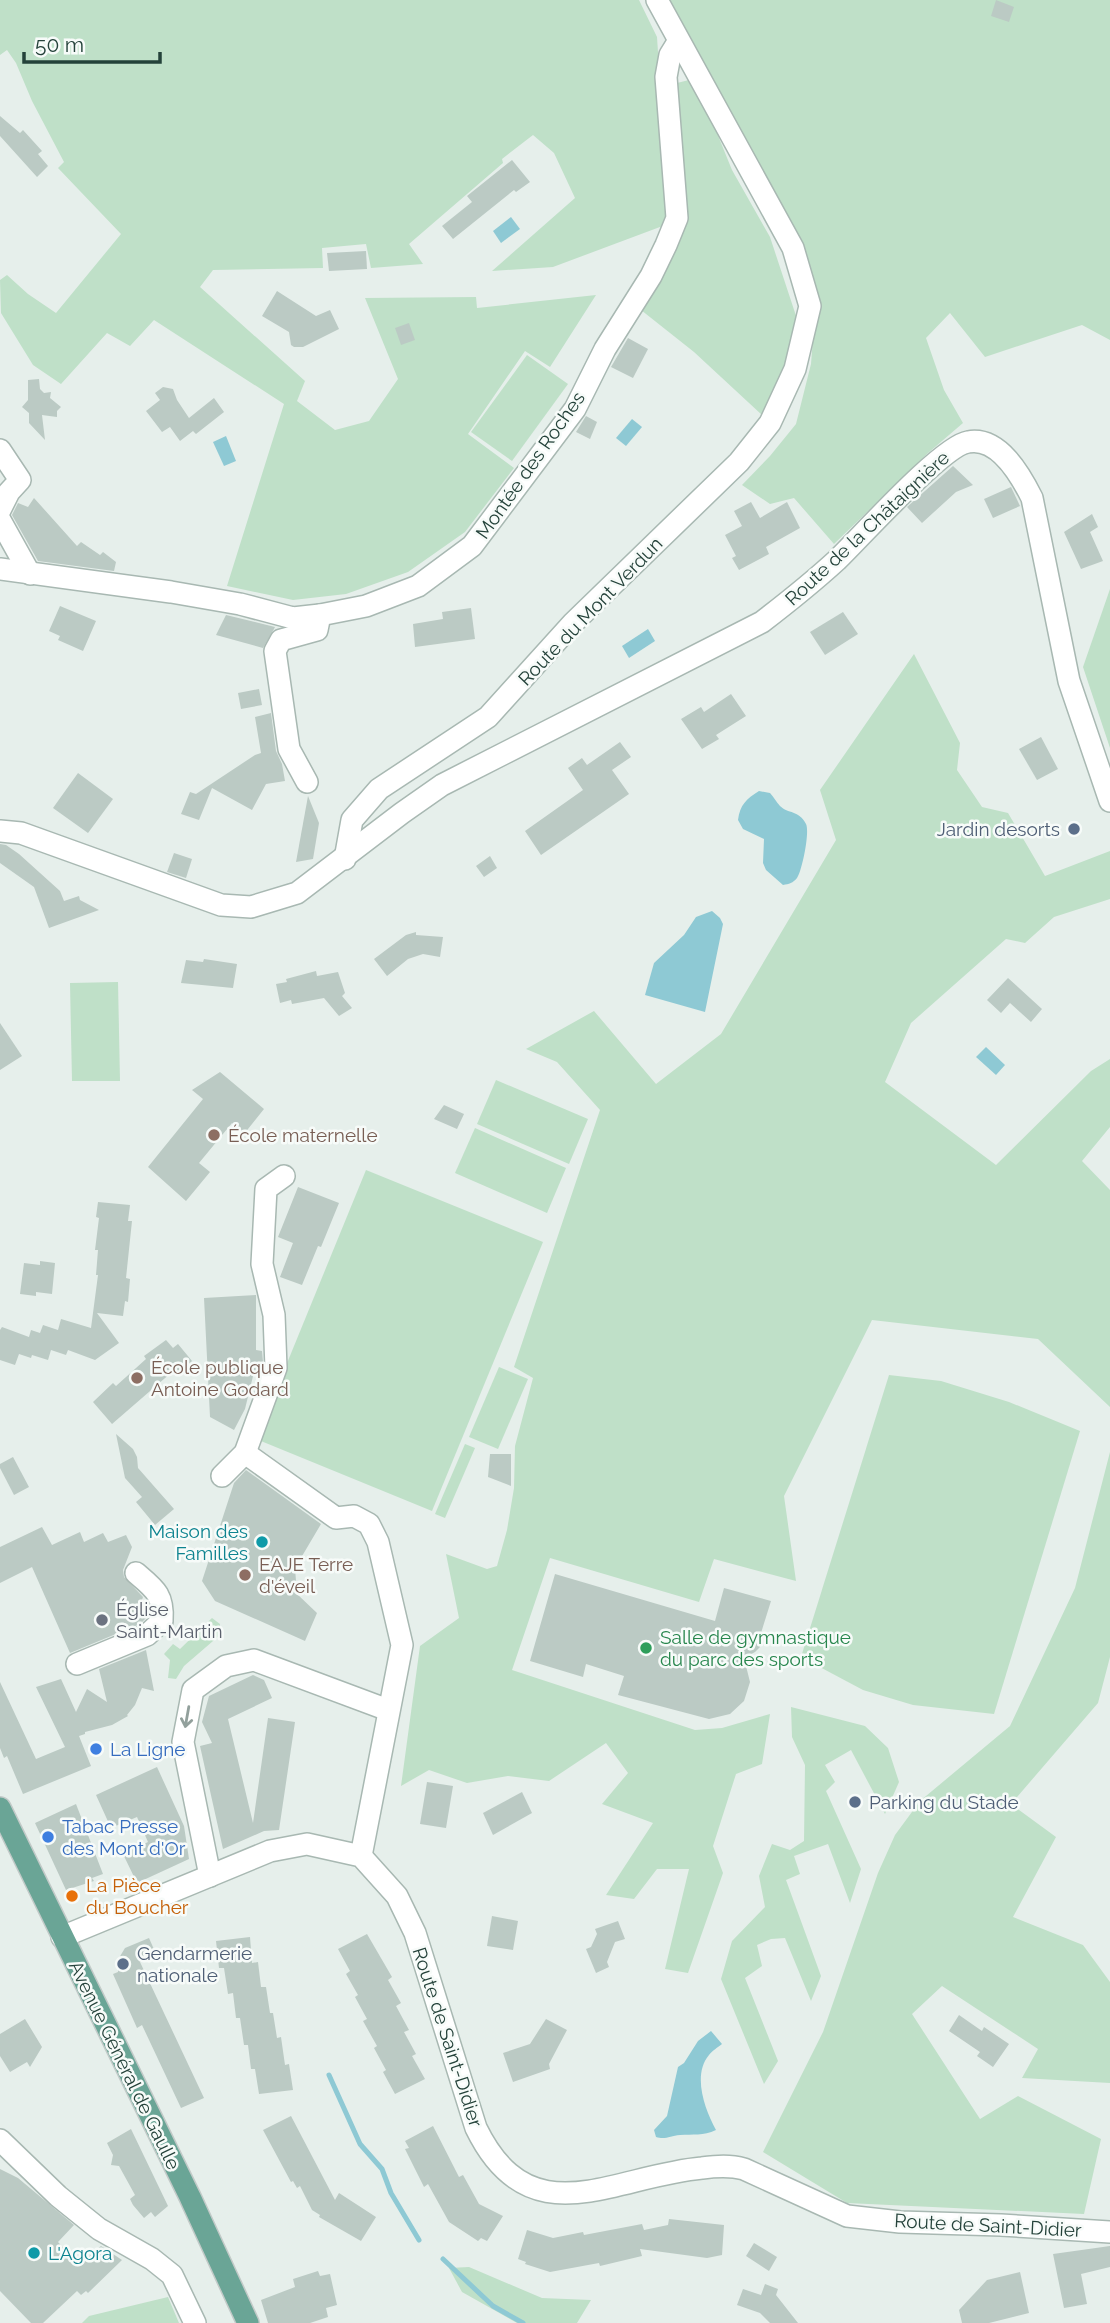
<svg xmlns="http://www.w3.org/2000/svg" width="1110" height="2323" font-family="Raleway,sans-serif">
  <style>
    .green { fill: #bfe0c8 }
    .water { fill: #8ec9d4 }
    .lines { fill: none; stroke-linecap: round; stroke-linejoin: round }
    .stream { stroke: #8ec9d4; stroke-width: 5 }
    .building { fill: #bbcac4 }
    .minor-casing { stroke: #a8b8b2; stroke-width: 24 }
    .major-casing { stroke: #c2cac8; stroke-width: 24 }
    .minor { stroke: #fff; stroke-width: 21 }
    .major { stroke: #6aa596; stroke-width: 21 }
    .oneway { stroke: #92a09c }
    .service-dot { fill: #5c6f8a; stroke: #f7fbf9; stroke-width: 2.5 }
    .education-dot { fill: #8d6e63; stroke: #f7fbf9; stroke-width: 2.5 }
    .culture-dot { fill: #0f9aa8; stroke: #f7fbf9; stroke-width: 2.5 }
    .worship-dot { fill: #6b7280; stroke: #f7fbf9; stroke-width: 2.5 }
    .leisure-dot { fill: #2e9e5b; stroke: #f7fbf9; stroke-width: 2.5 }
    .shop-dot { fill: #3f7fe0; stroke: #f7fbf9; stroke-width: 2.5 }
    .food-dot { fill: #e8710a; stroke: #f7fbf9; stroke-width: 2.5 }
    .labels { text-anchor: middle; stroke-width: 5; stroke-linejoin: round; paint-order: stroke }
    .street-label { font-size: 19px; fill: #24423a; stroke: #f7fbf9 }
    .service-label { font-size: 19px; fill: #4e5e75; stroke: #f7fbf9; text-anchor: start }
    .education-label { font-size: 19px; fill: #785e54; stroke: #f7fbf9; text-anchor: start }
    .culture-label { font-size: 19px; fill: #0d838f; stroke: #f7fbf9; text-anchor: end }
    .worship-label { font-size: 19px; fill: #5b616d; stroke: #f7fbf9; text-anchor: start }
    .leisure-label { font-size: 19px; fill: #27864d; stroke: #f7fbf9; text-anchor: start }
    .shop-label { font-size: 19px; fill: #366cbe; stroke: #f7fbf9; text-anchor: start }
    .food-label { font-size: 19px; fill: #c56008; stroke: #f7fbf9; text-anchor: start }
  </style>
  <rect width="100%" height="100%" fill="#e6efeb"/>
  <g class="green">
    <polygon points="0,0 639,0 657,37 661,97 679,105 677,83 689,80 706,106 732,170 770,237 802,334 783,383 762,415 694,352 641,310 684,218 553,267 492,271 575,198 554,153 533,135 502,159 503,163 409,244 423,264 371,268 366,244 322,248 323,268 213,270 200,287 305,381 297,401 335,430 369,421 398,379 365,298 476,297 477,308 596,295 550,367 525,351 468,434 514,468 465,532 408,572 346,594 293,600 227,586 284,404 154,320 130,346 107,333 61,384 33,365 1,313 0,280 7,275 28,294 56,313 121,234 58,168 64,162 32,101 16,63 7,50 0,55"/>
    <polygon points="670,0 1110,0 1110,340 1082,325 985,357 950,313 926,338 944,390 963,423 928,453 834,544 794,498 770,504 742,485 770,456 796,424 811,364 815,313 700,59"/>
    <polygon points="527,355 568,384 512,461 471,432"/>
    <polygon points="1110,589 1110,748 1083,667"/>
    <polygon points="914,654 960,743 957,770 982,807 1008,813 1045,876 1110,851 1110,899 1054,917 1025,943 1006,939 911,1023 885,1082 996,1165 1091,1071 1110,1059 1110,1127 1082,1161 1110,1190 1110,1407 1038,1339 872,1320 784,1496 796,1581 714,1559 699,1602 550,1558 512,1670 695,1730 722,1728 770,1714 762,1764 736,1774 713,1846 723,1873 688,1973 665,1969 689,1869 657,1869 634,1899 606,1895 653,1823 602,1804 628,1773 606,1743 549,1781 508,1776 467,1783 429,1770 401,1786 420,1646 459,1618 446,1554 487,1569 497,1566 507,1530 514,1488 515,1446 533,1378 514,1367 600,1110 557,1062 526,1049 594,1011 656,1084 721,1034 836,840 820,790"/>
    <polygon points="118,982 120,1081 72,1081 70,983"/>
    <polygon points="496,1080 588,1119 569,1164 477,1124"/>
    <polygon points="475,1128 566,1168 547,1213 455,1173"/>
    <polygon points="366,1170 543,1242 432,1511 256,1439"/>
    <polygon points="499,1367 528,1379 498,1449 469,1437"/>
    <polygon points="889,1375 941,1381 1009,1402 1080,1431 994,1714 913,1705 863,1690 801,1657"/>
    <polygon points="465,1444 475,1448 445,1518 435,1514"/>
    <polygon points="1110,1452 1110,1657 1098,1703 1011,1804 1056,1837 1013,1917 1083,1945 1110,1982 1110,2083 1022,2078 1038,2049 942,1986 912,2014 980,2119 1018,2096 1101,2139 1084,2214 847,2203 763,2152 823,2032 878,1873 895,1835 920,1801 1010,1726 1075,1588"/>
    <polygon points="212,1618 220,1624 220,1635 184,1666 176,1679 168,1678 170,1660 164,1654 173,1644 180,1649"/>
    <polygon points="791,1707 865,1726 888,1748 899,1782 885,1814 851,1750 825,1765 835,1782 826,1791 861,1869 850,1903 828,1844 794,1856 800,1874 786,1880 821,1976 811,2001 785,1938 771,1939 757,1945 762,1966 745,1978 778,2061 764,2084 721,1979 732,1941 765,1907 759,1876 772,1844 790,1850 804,1841 805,1765 792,1737"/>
    <polygon points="469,2267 542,2298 591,2300 577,2323 517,2323 462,2292 449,2268"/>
    <polygon points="168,2297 179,2323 82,2323 89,2316"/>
  </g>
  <g class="water">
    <polygon points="511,217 520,229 501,243 493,231"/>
    <polygon points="632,419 642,427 626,446 616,438"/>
    <polygon points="226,436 236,461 224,466 213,442"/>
    <polygon points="648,629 655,641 629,658 622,646"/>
    <path d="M759 791 770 793C774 797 776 802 780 806 788 814 799 810 806 824 810 832 802 871 797 878 793 883 789 884 783 885L766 870 763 863 764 839 743 829 738 820C740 805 746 799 759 791Z"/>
    <polygon points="712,911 720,918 723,924 705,1012 645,995 654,963 684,935 696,917"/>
    <polygon points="986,1047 1005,1065 996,1075 976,1057"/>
    <path d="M711 2031 722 2044C718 2047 712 2051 709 2055 692 2075 705 2110 716 2130 703 2136 693 2134 680 2135 670 2136 665 2140 656 2137L654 2130 667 2116 678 2067 684 2063 698 2041Z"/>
  </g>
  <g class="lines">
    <g class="stream">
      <polyline points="329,2075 360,2144 382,2169 391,2193 419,2240"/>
      <polyline points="443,2259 493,2306 523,2323"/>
    </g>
  </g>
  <g class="building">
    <polygon points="996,0 1014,7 1009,22 991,16"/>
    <polygon points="0,116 20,133 23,130 42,151 38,154 48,166 37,177 0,136"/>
    <polygon points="512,160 530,182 516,192 514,190 453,239 442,226 472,202 467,196"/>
    <polygon points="366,251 367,269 329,271 327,253"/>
    <polygon points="277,291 316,316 330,310 339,329 303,347 294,347 291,345 289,332 262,316"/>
    <polygon points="409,323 415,340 401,345 395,328"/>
    <polygon points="628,338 648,349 633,378 611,367"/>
    <polygon points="39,379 40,389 44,393 51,392 50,398 61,407 57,411 57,417 42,415 45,440 29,423 29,413 22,407 28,400 28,380"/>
    <polygon points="163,387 173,389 177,400 189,418 214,398 224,412 196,434 193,431 180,441 170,427 162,432 146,411 160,400 155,393"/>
    <polygon points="586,416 597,422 590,439 576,432"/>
    <polygon points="953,466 973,485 956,492 922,523 907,507"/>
    <polygon points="1011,487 1020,506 993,518 984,499"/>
    <polygon points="34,498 77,546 81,542 100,555 103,552 116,562 114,571 38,561 12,515 18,503 28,507"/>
    <polygon points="751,502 760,518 787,502 800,528 766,547 769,554 739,570 732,558 736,556 725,535 742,526 734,511"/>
    <polygon points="1092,514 1098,527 1090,532 1103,561 1081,569 1064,532"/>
    <polygon points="60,606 96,621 83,651 58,640 60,636 49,631"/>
    <polygon points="471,608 475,639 415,647 413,624 443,619 442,612"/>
    <polygon points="843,612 858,634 825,655 810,632"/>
    <polygon points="226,615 275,627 274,629 263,648 216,635"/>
    <polygon points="259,689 262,705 241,709 238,693"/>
    <polygon points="731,694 746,716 716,735 719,739 702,749 681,719 701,707 704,712"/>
    <polygon points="271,713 276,751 282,764 285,781 266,784 252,810 212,788 199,820 181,814 190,792 196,794 255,755 261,753 255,717"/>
    <polygon points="1041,737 1058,769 1037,780 1019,749"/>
    <polygon points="620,742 631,757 612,770 629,794 541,855 525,831 583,790 568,768 582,758 587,765"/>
    <polygon points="78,773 113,799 88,833 53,808"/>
    <polygon points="308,796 319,823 313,859 296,862"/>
    <polygon points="0,844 6,845 19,854 60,891 64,901 79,896 80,900 99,910 49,928 34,887 0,863"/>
    <polygon points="174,853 192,859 186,878 167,872"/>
    <polygon points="490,856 497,868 484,877 476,866"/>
    <polygon points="416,932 416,935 443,937 440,957 423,954 408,959 387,976 374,959 406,935"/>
    <polygon points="204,959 237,964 233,988 181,983 186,960 203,962"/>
    <polygon points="316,971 317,976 338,972 345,993 342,996 352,1008 339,1016 324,998 292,1004 291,1000 280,1003 276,984 287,982 286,979"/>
    <polygon points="1008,978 1042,1009 1031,1022 1010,1003 1001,1013 987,1000"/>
    <polygon points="0,1023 22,1056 0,1070"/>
    <polygon points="220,1072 264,1109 244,1134 232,1123 199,1163 210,1172 186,1201 148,1167 203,1099 192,1090"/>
    <polygon points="444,1105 464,1114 457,1129 434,1119"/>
    <polygon points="298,1187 339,1203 321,1247 318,1246 302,1285 280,1277 293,1243 278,1237"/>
    <polygon points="98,1202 130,1205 128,1221 132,1221 126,1278 130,1279 128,1302 125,1301 123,1316 97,1313 119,1343 95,1360 68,1350 66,1355 51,1350 48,1360 32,1355 31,1358 19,1354 15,1365 0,1360 0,1330 2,1327 29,1337 31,1330 40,1333 43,1325 58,1330 61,1319 91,1328 98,1275 96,1275 98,1250 95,1250 99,1218 96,1217"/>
    <polygon points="40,1261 55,1263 52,1294 36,1292 36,1296 20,1294 24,1263 40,1265"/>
    <polygon points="256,1295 256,1350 262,1351 263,1362 260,1373 254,1372 245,1409 234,1430 210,1417 204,1298"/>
    <polygon points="166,1340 173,1348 178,1344 192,1361 175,1376 172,1372 112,1424 93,1402 113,1383 116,1386 146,1359 144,1356"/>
    <polygon points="116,1434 133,1449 137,1457 138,1468 174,1509 155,1525 136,1502 142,1497 125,1478"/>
    <polygon points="490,1454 511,1454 511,1486 488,1477"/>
    <polygon points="13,1457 29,1487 14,1495 0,1468 0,1464"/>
    <polygon points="246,1470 321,1524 295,1568 297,1594 317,1613 305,1641 215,1601 202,1581 234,1483"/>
    <polygon points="42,1527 52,1545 80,1532 84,1542 103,1533 108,1542 126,1535 132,1547 123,1570 124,1577 143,1597 142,1600 146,1601 149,1615 140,1624 70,1653 32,1567 0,1583 0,1547"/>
    <polygon points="555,1574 715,1621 724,1588 771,1601 761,1633 760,1647 755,1652 744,1658 750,1682 744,1701 730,1714 709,1719 618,1695 624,1676 586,1664 583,1677 530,1661"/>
    <polygon points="146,1650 154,1691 142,1688 135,1705 127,1715 128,1716 112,1725 85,1732 85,1734 79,1736 91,1766 23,1794 7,1756 4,1758 0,1748 0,1682 36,1759 65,1747 36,1687 61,1679 76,1712 87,1689 107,1702 99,1669"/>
    <polygon points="253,1675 264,1680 272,1698 228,1719 253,1823 268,1718 295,1722 279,1830 264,1831 223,1849 200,1746 212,1743 202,1722 209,1696"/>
    <polygon points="157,1767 184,1826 189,1859 137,1883 123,1854 148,1842 137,1817 111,1828 96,1795"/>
    <polygon points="427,1782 453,1786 446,1828 420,1824"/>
    <polygon points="522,1792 532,1813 493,1835 483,1813"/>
    <polygon points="76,1804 103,1874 92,1878 94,1881 66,1890 35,1823"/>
    <polygon points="492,1916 518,1921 513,1950 487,1946"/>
    <polygon points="618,1921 625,1939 615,1942 607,1962 609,1967 596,1973 586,1949 591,1947 597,1934 595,1929"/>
    <polygon points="367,1934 392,1977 388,1980 401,2003 396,2006 409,2030 404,2032 416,2054 412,2056 425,2079 395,2094 383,2072 386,2070 374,2048 377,2046 363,2021 367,2019 355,1997 358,1995 346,1974 350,1971 338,1949"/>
    <polygon points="250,1937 252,1963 258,1962 261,1987 266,1987 270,2013 273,2013 277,2038 281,2037 285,2065 289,2064 293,2090 259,2094 255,2069 251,2069 248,2045 244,2045 240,2018 236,2018 233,1993 228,1994 224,1968 219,1968 216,1941"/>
    <polygon points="149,1938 156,1954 140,1962 204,2098 181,2108 142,2025 137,2028 113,1974 118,1972 119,1958 125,1948"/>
    <polygon points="959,2015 982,2031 984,2027 1009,2044 993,2067 977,2056 980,2052 949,2031"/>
    <polygon points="25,2019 42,2047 30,2067 27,2062 10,2072 0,2056 0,2034"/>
    <polygon points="546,2019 567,2030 549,2064 550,2069 513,2082 503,2053 530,2044"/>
    <polygon points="291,2116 335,2200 339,2193 376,2217 361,2241 319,2217 320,2215 312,2210 300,2186 297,2188 293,2181 291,2182 263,2130"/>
    <polygon points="433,2126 459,2177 463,2175 479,2204 503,2216 487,2241 481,2238 478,2241 449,2222 428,2184 424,2187 405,2149 409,2148 405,2141"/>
    <polygon points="131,2129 168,2206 155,2217 151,2212 144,2218 133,2205 130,2199 135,2195 119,2166 111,2165 113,2155 107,2143"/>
    <polygon points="0,2169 18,2178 74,2225 58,2242 79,2265 101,2246 122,2260 88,2293 86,2291 81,2295 77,2291 43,2323 31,2323 0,2291"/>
    <polygon points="669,2219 724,2225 722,2255 707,2258 640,2249 642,2256 600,2266 599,2263 550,2272 525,2264 526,2262 518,2259 527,2230 553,2238 583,2232 584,2235 642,2224 644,2230 668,2225"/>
    <polygon points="754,2243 777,2257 769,2271 746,2256"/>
    <polygon points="1110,2246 1110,2267 1081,2274 1087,2304 1064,2308 1053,2254"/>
    <polygon points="318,2271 320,2276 330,2274 337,2305 326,2308 328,2317 310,2323 268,2323 261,2300 295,2287 293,2279"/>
    <polygon points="1020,2272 1029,2313 989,2323 962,2323 959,2310 987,2280"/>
    <polygon points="765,2284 778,2289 776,2295 798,2323 770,2323 760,2313 737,2305 743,2289 761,2295"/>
  </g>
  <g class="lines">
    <defs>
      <g id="minor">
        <polyline points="0,450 20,480 9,492 0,510"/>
        <polyline points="0,520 30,574"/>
        <polyline points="0,569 171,592 240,604 293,618 320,615 366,606 418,586 472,546 575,409 605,349 651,276 666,245 677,218 666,77 670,55 678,42"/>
        <polyline points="307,782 289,749 275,651 281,640 317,630 320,615"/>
        <path d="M0 831 21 833 221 905 251 907 297 893 402 813 442 785 762 622C788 602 813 582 837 560 861 537 942 446 968 442 999 436 1021 476 1032 498L1069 681 1110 801"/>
        <polyline points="345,859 352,820 379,789 488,717 573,623 739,462 770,423 795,369 810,306 793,248 657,0"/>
        <polyline points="245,1453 336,1518 354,1516 369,1524 378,1542 402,1645 361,1856"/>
        <polyline points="222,1476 245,1453 276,1368 274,1315 262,1264 266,1189 284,1176"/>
        <path d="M77 1664 147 1635 162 1621C164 1595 155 1589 136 1573"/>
        <polyline points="210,1876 183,1742 193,1690 226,1666 254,1660 388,1710"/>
        <path d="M62 1937 270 1851 307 1844 361 1856 397 1896 415 1933 476 2128C530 2239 612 2176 702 2168 717 2166 730 2165 744 2169L847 2216 900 2222 1001 2225 1110 2232"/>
        <polyline points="0,2140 58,2196 99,2229 152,2259 172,2275 195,2323"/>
      </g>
      <polyline id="major" points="0,1808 190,2197 248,2323"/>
    </defs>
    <use href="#minor" class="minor-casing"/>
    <use href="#major" class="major-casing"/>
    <use href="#minor" class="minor"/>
    <use href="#major" class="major"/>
  </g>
  <defs><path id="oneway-shaft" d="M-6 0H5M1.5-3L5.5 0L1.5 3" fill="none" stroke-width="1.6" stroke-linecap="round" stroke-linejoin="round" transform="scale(1.75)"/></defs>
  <use class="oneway" href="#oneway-shaft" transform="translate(187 1717) rotate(100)"/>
  <g class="service-dot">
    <circle cx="1074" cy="829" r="7"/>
    <circle cx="855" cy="1802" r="7"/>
    <circle cx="123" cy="1964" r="7"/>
  </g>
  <g class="education-dot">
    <circle cx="214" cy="1135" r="7"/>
    <circle cx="137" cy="1378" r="7"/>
    <circle cx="245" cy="1575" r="7"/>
  </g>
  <g class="culture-dot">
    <circle cx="262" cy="1542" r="7"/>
    <circle cx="34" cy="2253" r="7"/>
  </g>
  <circle class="worship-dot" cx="102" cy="1620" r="7"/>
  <circle class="leisure-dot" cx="646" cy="1648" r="7"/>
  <g class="shop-dot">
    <circle cx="96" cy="1749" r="7"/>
    <circle cx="48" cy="1837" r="7"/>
  </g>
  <circle class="food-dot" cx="72" cy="1896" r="7"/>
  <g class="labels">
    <g class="street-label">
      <text transform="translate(530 465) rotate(-55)" y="7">Montée des Roches</text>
      <text transform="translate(867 528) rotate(-43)" y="7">Route de la Châtaignière</text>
      <text transform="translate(590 611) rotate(-46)" y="7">Route du Mont Verdun</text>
      <text transform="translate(448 2037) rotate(72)" y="7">Route de Saint-Didier</text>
      <text transform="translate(125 2065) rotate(64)" y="7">Avenue Général de Gaulle</text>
      <text transform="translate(988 2225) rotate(3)" y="7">Route de Saint-Didier</text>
    </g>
    <g class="service-label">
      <text x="1060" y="836" text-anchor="end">Jardin desorts</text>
      <text x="869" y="1809">Parking du Stade</text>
      <text x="137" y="1960">Gendarmerie<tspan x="137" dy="22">nationale</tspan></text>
    </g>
    <g class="education-label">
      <text x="228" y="1142">École maternelle</text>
      <text x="151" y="1374">École publique<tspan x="151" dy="22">Antoine Godard</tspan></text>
      <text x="259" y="1571">EAJE Terre<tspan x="259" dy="22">d'éveil</tspan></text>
    </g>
    <g class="culture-label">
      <text x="248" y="1538">Maison des<tspan x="248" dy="22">Familles</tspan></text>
      <text x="48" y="2260" text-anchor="start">L'Agora</text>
    </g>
    <g class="worship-label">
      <text x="116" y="1616">Église<tspan x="116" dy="22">Saint-Martin</tspan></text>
    </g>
    <g class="leisure-label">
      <text x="660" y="1644">Salle de gymnastique<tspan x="660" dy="22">du parc des sports</tspan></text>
    </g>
    <g class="shop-label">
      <text x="110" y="1756">La Ligne</text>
      <text x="62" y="1833">Tabac Presse<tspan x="62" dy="22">des Mont d'Or</tspan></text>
    </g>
    <g class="food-label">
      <text x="86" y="1892">La Pièce<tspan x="86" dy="22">du Boucher</tspan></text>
    </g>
  </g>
  <path d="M24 52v10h136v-10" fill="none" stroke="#24423a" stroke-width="3.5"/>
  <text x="35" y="52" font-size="21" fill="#24423a" stroke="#f7fbf9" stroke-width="5" paint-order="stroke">50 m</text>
</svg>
